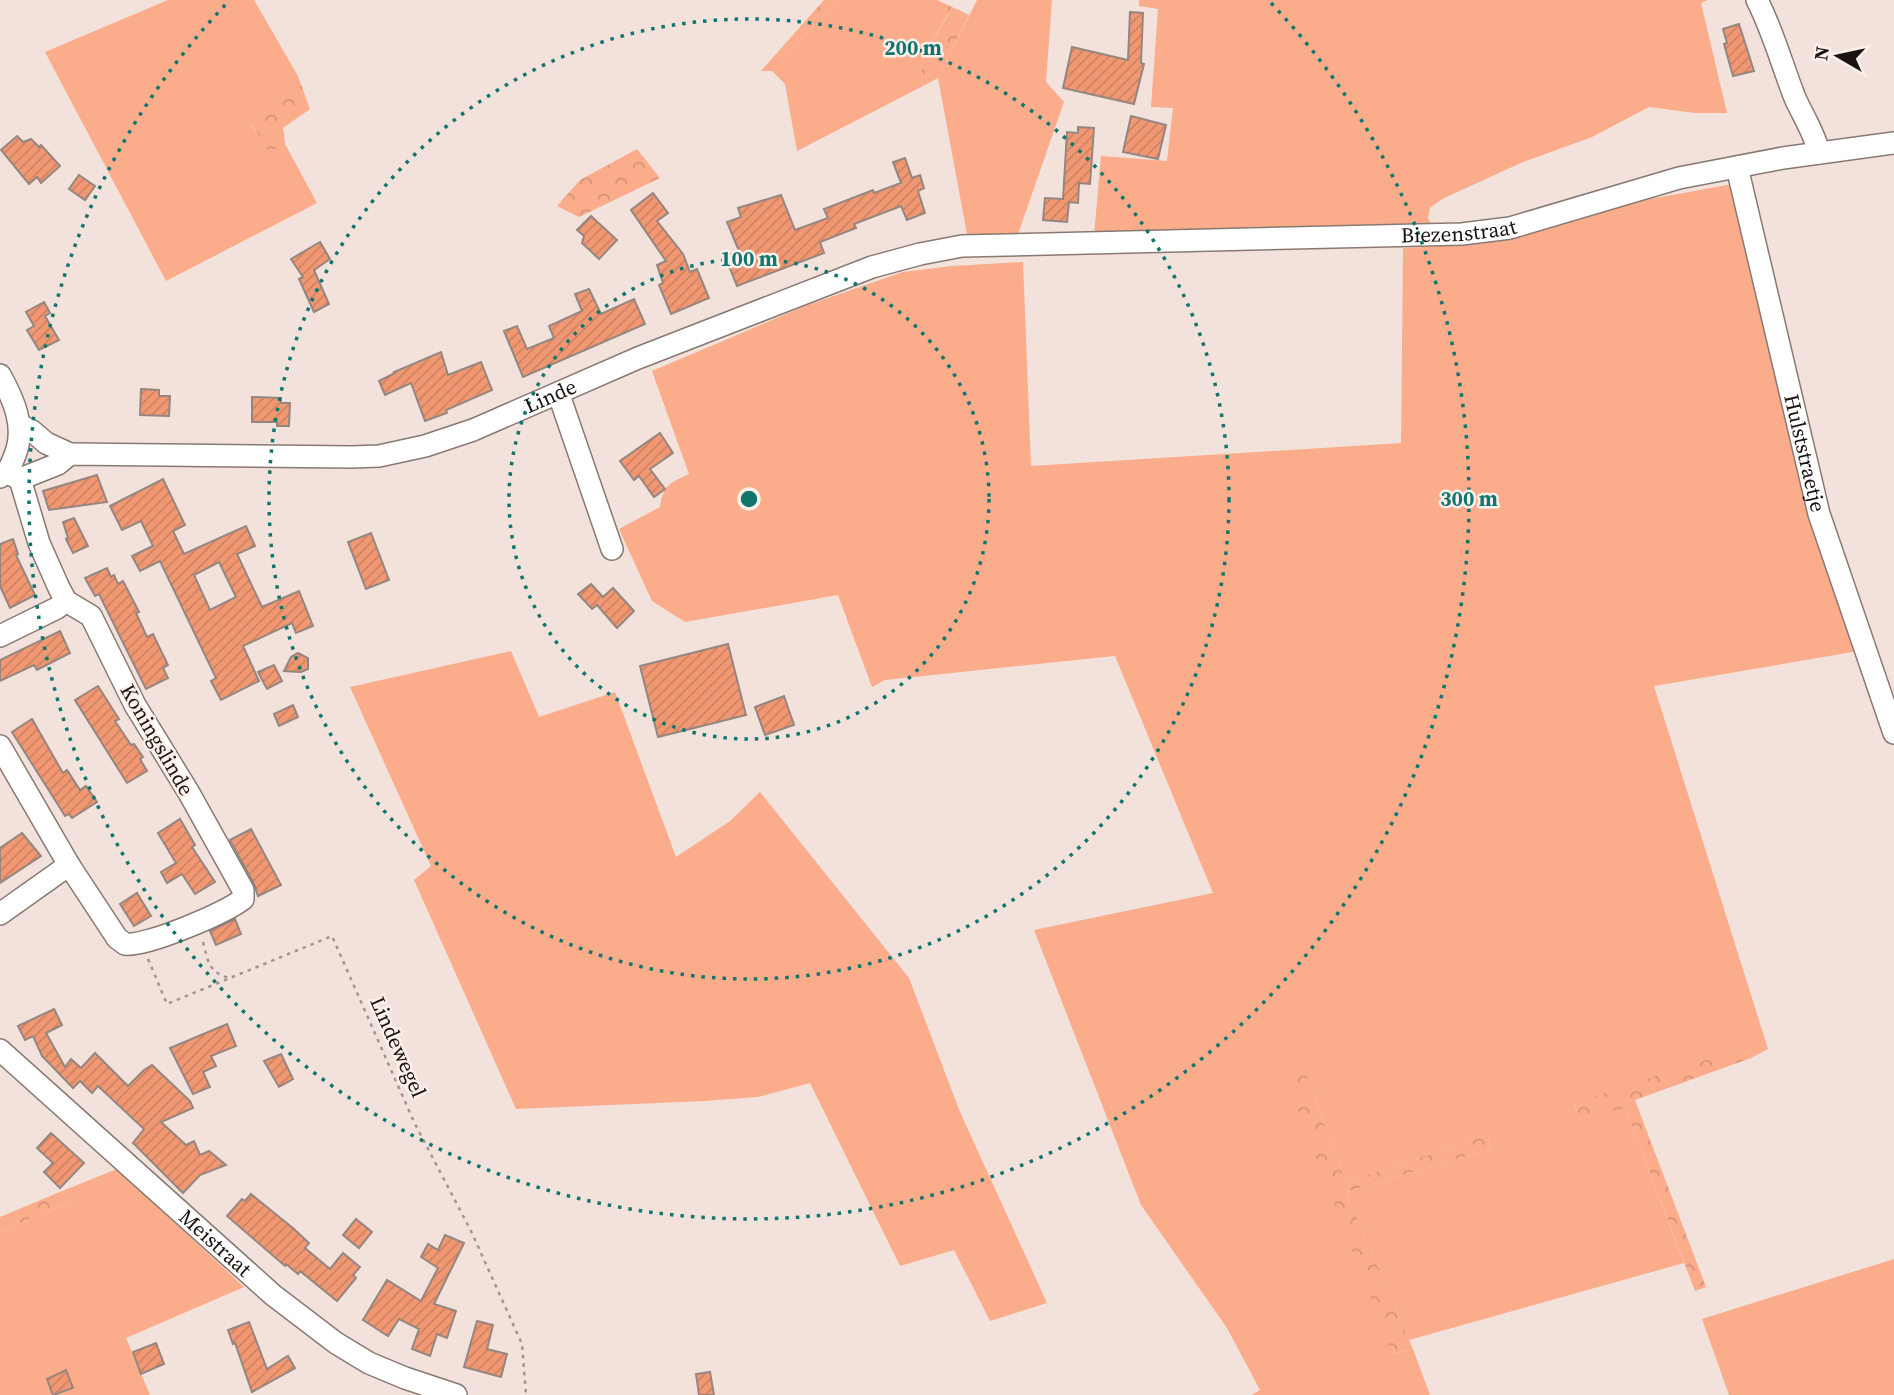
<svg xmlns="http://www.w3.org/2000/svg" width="1894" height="1395" font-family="'Source Serif 4',serif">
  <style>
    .grass { fill: #faac8b }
    .forest { fill: url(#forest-crowns) }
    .building { fill: url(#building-hatch); stroke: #958680; stroke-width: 2; fill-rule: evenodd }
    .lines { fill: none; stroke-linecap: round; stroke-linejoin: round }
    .minor-casing { stroke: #887973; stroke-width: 24 }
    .path { stroke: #a19590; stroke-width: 2.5; stroke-dasharray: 3.5 5; stroke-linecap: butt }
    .minor { stroke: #fff; stroke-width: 21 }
    .ring { fill: none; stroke: #0f766e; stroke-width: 3.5; stroke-dasharray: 3.5 7 }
    .labels { text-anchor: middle; stroke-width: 5; stroke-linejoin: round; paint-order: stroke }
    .street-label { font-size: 21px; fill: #191311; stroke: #fdf0ea }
    .centre { fill: #0f766e; stroke: #fdf0ea; stroke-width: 3.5 }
    .ring-label { font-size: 21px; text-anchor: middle; font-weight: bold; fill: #0f766e; stroke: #fdf0ea; stroke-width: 5; stroke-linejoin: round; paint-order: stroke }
  </style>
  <defs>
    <pattern id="forest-crowns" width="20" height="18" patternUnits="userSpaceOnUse" patternTransform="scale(1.75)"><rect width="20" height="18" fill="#faac8b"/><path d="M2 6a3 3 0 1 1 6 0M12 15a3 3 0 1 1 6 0" fill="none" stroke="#d69377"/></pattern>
    <pattern id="building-hatch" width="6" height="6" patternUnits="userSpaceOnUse" patternTransform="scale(1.75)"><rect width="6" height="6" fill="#f19873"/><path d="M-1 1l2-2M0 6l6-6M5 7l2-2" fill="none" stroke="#ce8262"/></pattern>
  </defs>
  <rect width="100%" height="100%" fill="#f2e2db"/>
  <g class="grass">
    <polygon points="168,0 254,0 298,76 251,124 269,151 285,144 317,203 166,281 45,52"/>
    <polygon points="838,0 921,0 949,12 921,62 923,86 797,151 785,84 772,71"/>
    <polygon points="977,0 1052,0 1046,82 1064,102 1017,237 967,234 938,78"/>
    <polygon points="1139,0 1708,0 1701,3 1727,113 1695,113 1649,107 1592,137 1523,162 1442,199 1430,208 1428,218 1433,227 1094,235 1101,156 1167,161 1173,108 1151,107 1158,9 1139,6"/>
    <path d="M1738 183 1858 651 1654 686 1768 1049 1751 1058 1748 1046 1574 1104 1580 1119 1625 1108 1684 1263 1409 1340 1346 1192 1490 1149 1488 1135 1346 1182 1303 1066 1393 1354 1413 1349 1430 1395H1252L1260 1390 1227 1328 1141 1205 1034 930 1213 893 1115 656 885 680 872 687 838 595 685 622 652 601 619 529 660 507C663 485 670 483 689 474L652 371 805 306 903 272 952 266 1023 262 1031 466 1401 443 1403 248 1479 244 1523 234 1650 199Z"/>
    <polygon points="511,651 539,717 615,692 676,857 730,821 760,792 909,978 960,1112 1047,1303 990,1321 954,1250 900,1266 810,1083 758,1097 704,1101 516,1109 414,880 431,866 350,687"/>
    <polygon points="117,1169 244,1287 126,1338 150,1395 0,1395 0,1232 68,1203 62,1191"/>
    <polygon points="1894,1259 1894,1395 1729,1395 1702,1319"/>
  </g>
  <g class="forest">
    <polygon points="824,0 838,0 772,71 761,71"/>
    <polygon points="921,0 937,0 969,15 938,78 923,86 921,62 949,13"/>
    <polygon points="298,76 310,109 283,128 285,144 269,152 251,123"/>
    <polygon points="637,149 660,178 579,217 557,206 580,180"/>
    <polygon points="1748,1046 1751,1058 1635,1100 1706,1287 1695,1291 1625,1108 1580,1120 1574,1103"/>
    <polygon points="1303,1066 1346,1182 1488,1135 1490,1149 1346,1192 1413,1349 1392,1354 1284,1074"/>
    <polygon points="62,1191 68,1203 0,1232 0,1217"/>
  </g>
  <g class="building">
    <polygon points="1130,12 1143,13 1141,63 1144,64 1134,104 1063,88 1072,47 1128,60"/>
    <polygon points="1739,24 1754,71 1733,76 1724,44 1727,43 1723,29"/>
    <polygon points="1131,116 1166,125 1158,159 1123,152"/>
    <polygon points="1078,127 1094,128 1090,184 1079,183 1078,203 1069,202 1067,222 1043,220 1045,198 1063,199 1067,132 1078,133"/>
    <polygon points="17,136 23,142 31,139 39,147 41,145 60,166 41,183 37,177 29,184 1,150"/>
    <polygon points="905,158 912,178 920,175 924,188 918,191 925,213 907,220 901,206 854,224 856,228 820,242 824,253 737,286 725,256 739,251 727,222 741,217 738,208 781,195 795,230 828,218 824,209 873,190 874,193 901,183 893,162"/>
    <polygon points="79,175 95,186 85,200 69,189"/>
    <polygon points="653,193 668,213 657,221 683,254 690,272 697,269 709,298 671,314 659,285 663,283 657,265 666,261 631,210"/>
    <polygon points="591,216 617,240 599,259 582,243 584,236 577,230"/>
    <polygon points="320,242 330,259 314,270 329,304 314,312 299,279 303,277 291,259"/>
    <polygon points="589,289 601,314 634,299 645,324 523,377 504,331 517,326 527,349 554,338 549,326 582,311 575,294"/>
    <polygon points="44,302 50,313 45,316 59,340 39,350 27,330 34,326 26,312"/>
    <polygon points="441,352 448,375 481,362 492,390 446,410 447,413 425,421 411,383 385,395 379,381 395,373 394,372"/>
    <polygon points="141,389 159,390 159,396 170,396 169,416 140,415"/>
    <polygon points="252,397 281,398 281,403 290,403 289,426 277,426 277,422 252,422"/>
    <polygon points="660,433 673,453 650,469 665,489 654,497 639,476 634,480 620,461"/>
    <polygon points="97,475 107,502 49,510 43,491"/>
    <path d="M163 479 185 525 173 531 184 554 246 526 255 546 237 554 262 607 299 591 313 626 296 633 292 623 243 646 259 681 221 700 211 681 216 678 160 561 140 571 132 556 153 546 141 521 122 530 110 506ZM219 562 236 597 210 610 194 575Z"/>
    <polygon points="74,518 88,546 73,553 66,539 68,538 63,522"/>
    <polygon points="371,533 389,580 366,589 348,542"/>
    <polygon points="13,539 18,554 16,555 35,595 10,608 0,586 0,544"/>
    <polygon points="107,568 111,577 114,575 118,584 123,581 139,612 136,613 147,637 153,634 168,665 163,668 168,678 146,689 99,594 95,596 85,578"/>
    <polygon points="591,584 603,597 613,588 634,611 617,628 597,605 592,609 578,594"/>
    <polygon points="60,631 70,653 37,670 34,665 0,681 0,660"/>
    <polygon points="728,644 746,715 658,737 640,666"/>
    <polygon points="298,653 308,658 308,669 301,672 284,671 291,657"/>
    <polygon points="274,665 282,681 267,689 258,672"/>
    <polygon points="98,686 119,719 115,721 131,745 134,744 143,757 140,759 147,771 127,783 75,700"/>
    <polygon points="784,696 794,725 765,735 755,707"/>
    <polygon points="293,705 298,717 279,726 274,714"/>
    <polygon points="32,719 63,773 67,770 80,790 86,786 97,802 72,818 69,814 65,816 12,732"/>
    <polygon points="180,819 195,845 192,847 215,882 195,894 182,874 167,883 161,872 176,863 158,833"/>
    <polygon points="251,829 281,885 258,896 254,884 230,840"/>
    <polygon points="22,833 41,856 0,883 0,848"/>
    <polygon points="137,893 151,916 134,926 120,904"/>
    <polygon points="235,919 241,934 216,945 210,931"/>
    <polygon points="54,1009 62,1025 46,1033 65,1067 71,1059 81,1068 95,1053 128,1086 144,1070 152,1065 190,1101 193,1108 161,1122 186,1145 194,1141 200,1155 209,1151 226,1165 200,1175 183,1193 133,1143 144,1129 98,1086 92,1093 80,1081 73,1088 42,1056 33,1036 25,1040 18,1026"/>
    <polygon points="227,1024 236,1046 211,1056 216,1066 203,1072 210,1087 193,1094 170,1048"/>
    <polygon points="281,1054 293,1079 279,1087 264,1061"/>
    <polygon points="51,1133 84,1163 60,1188 44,1172 53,1163 37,1148"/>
    <polygon points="251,1194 294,1229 309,1243 305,1248 330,1269 343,1253 360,1267 353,1275 356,1278 337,1301 300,1271 298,1274 286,1264 285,1266 227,1216 242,1199 245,1201"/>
    <polygon points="356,1219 372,1232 359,1248 343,1235"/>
    <polygon points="445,1235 464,1243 434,1304 456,1311 447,1338 437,1334 430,1356 412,1349 419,1329 399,1319 388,1336 363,1320 387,1280 421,1301 438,1268 421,1257 428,1244 438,1250"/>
    <polygon points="477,1321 493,1325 487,1349 507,1354 501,1377 464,1367"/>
    <polygon points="249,1322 267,1369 288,1356 295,1368 252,1392 235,1343 233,1344 228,1330"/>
    <polygon points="156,1343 164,1364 141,1374 133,1352"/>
    <polygon points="66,1370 73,1388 53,1395 47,1379"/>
    <polygon points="710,1372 714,1395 699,1395 696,1374"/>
  </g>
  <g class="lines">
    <defs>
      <g id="minor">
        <path d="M1757 0C1773 31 1782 65 1795 98 1803 116 1815 134 1819 153"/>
        <path id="s1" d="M1737 167 1819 514 1894 733"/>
        <path d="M0 375C14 400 26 427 15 455 11 465 9 472 0 477"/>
        <polyline points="559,395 612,549"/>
        <polyline points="20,425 32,431 46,443 70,454"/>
        <path id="s2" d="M7 473 20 479 58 464 70 454 352 457 379 456 425 446 473 430 638 358 872 267 920 254 962 246 1462 234 1510 228 1679 178 1783 158 1894 143"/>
        <polyline points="0,636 57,608 66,601"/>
        <path d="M0 746 69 865 117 938 125 944C146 947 225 913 243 899V890L189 793 135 705 91 616 66 601 59 588 39 543 20 479"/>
        <polyline points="0,914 69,865"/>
        <path id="s3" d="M0 1050 273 1295 336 1343 369 1363 405 1378 456 1395"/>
      </g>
    </defs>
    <use href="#minor" class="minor-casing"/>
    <g class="path">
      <path d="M203 942C208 961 208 972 229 978"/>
      <polyline points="148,959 167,1004 332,936 414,1122 471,1231 522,1344 526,1395"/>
    </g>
    <use href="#minor" class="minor"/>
  </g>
  <g class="ring">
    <circle cx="749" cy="499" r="240"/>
    <circle cx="749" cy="499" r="480"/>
    <path d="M1271 3A720 720 0 1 1 227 3"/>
  </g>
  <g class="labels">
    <g class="street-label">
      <text dy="7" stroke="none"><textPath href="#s2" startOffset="1498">Biezenstraat</textPath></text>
      <text dy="7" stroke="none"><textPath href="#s2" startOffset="562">Linde</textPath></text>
      <text dy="7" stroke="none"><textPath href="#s1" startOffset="294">Hulststraetje</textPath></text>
      <text transform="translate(157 740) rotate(60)" y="7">Koningslinde</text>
      <text transform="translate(398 1047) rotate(66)" y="7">Lindewegel</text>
      <text dy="7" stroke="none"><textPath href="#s3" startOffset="289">Meistraat</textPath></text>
    </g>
  </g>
  <circle cx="749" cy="499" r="10" class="centre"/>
  <g class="ring-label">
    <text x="913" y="55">200 m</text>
    <text x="749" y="266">100 m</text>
    <text x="1469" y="506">300 m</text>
  </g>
  <g transform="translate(1838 56) rotate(279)" stroke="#fdf0ea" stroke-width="5" paint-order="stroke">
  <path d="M0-5L12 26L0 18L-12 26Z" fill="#191311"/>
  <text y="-10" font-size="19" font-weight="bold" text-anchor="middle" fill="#191311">N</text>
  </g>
</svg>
